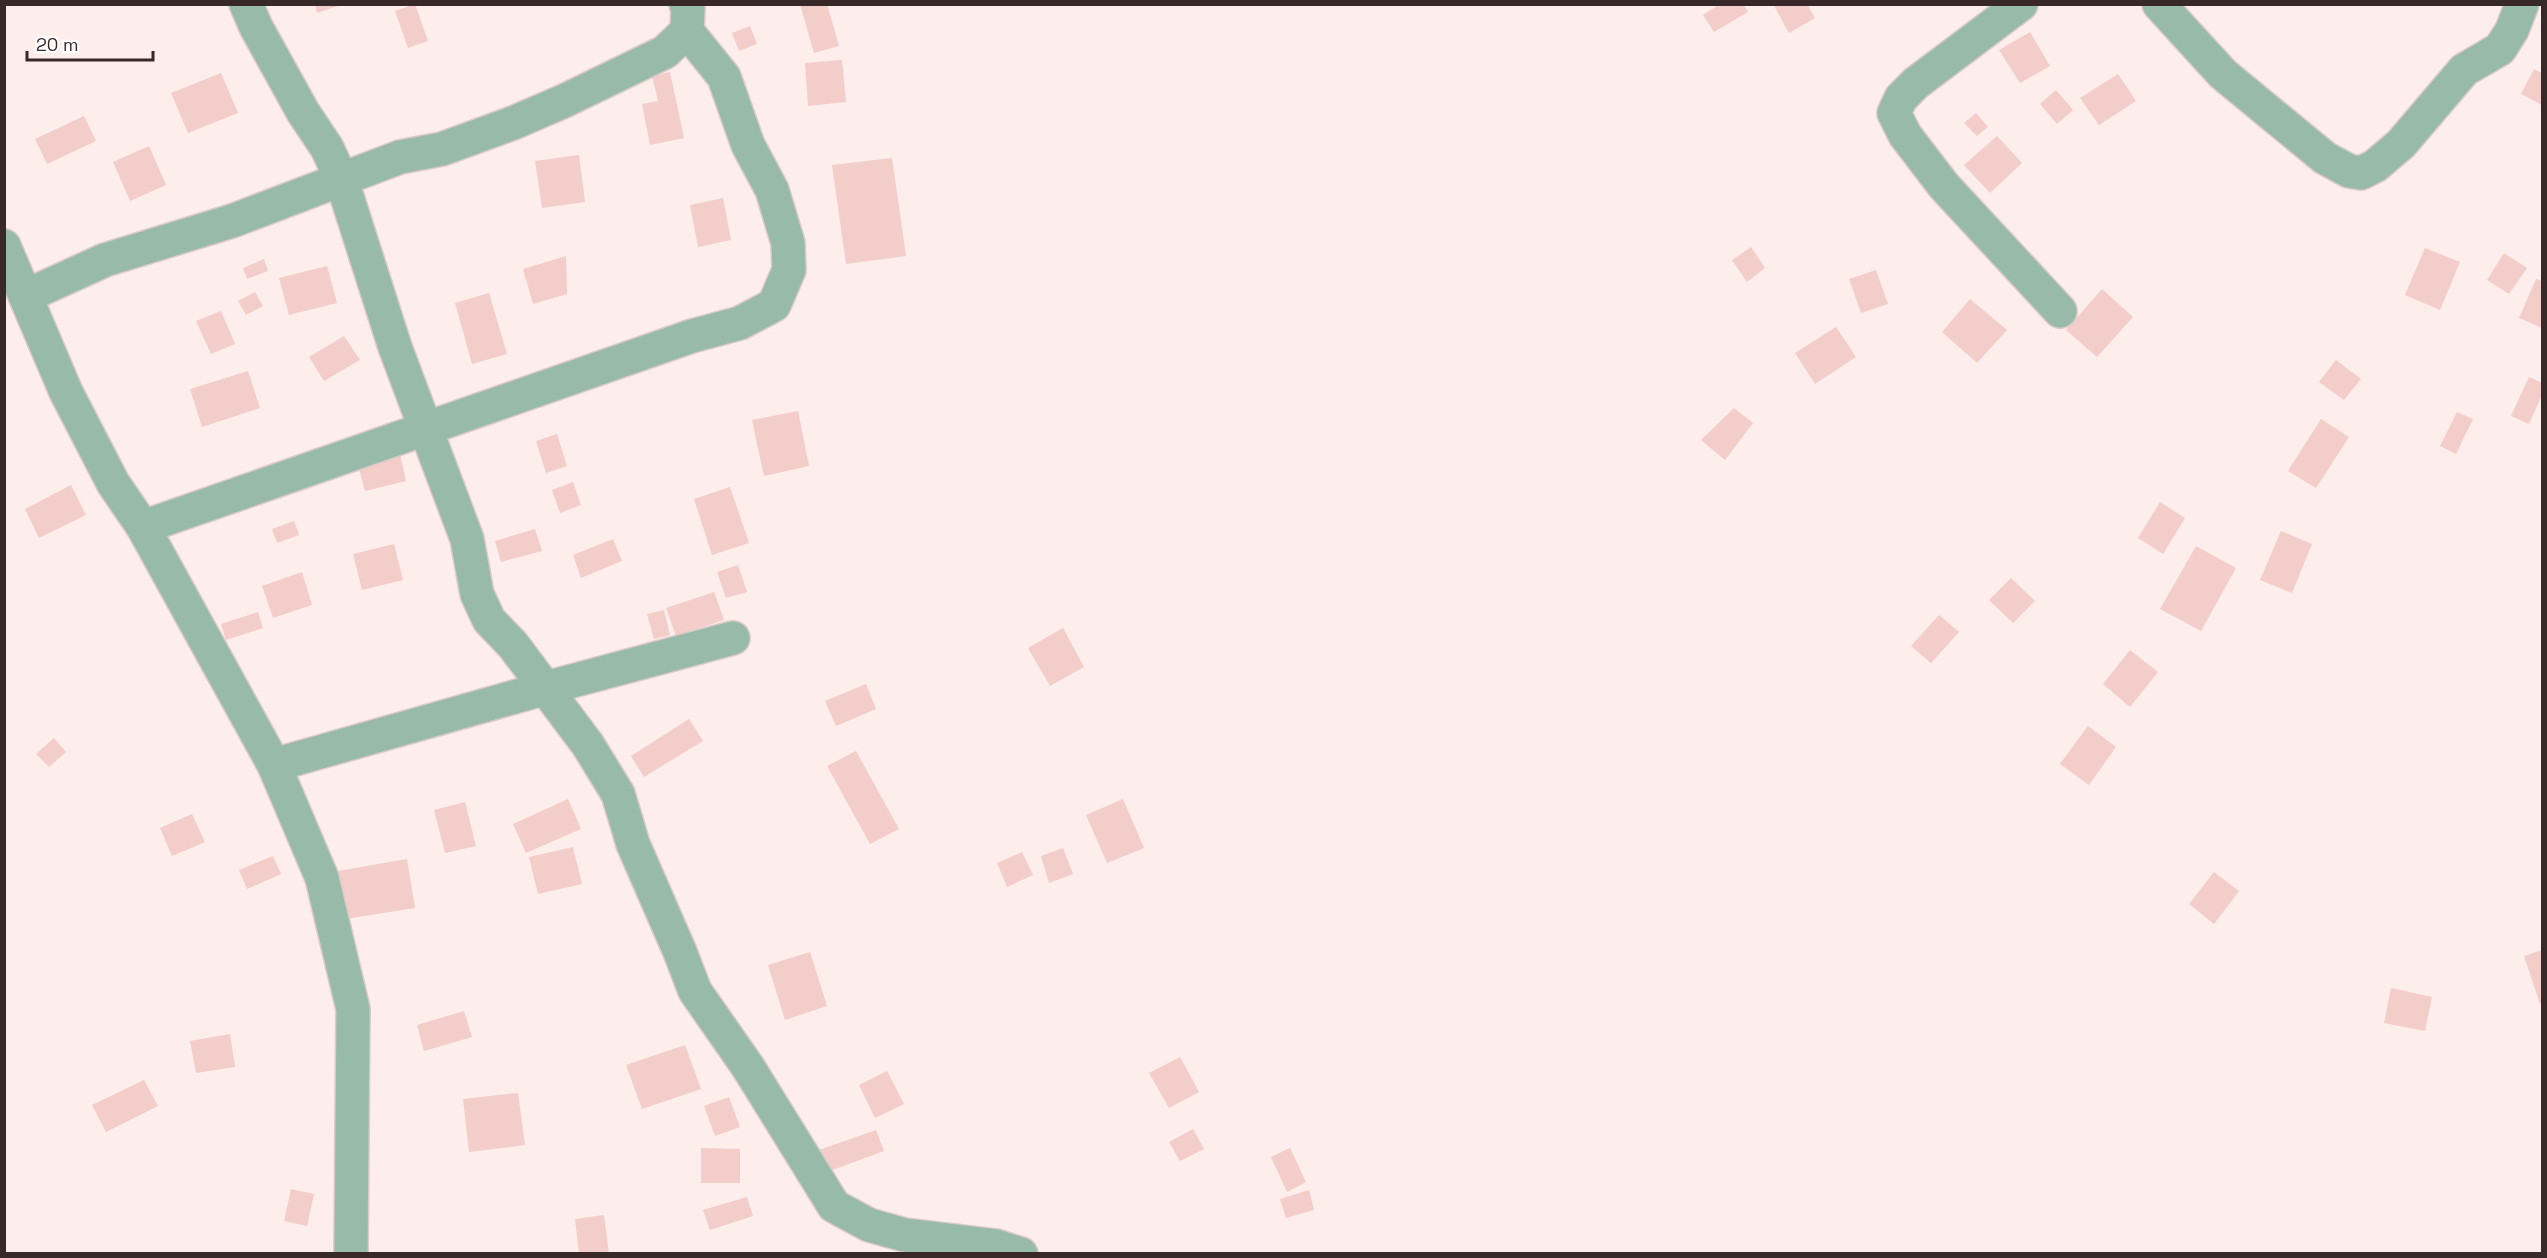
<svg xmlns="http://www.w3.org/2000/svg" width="2547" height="1258" font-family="'Space Grotesk',sans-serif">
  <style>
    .building { fill: #f3cdc9 }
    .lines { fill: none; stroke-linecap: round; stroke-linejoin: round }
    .street-casing { stroke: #dacac8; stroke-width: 36 }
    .street { stroke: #98baa8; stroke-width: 33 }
  </style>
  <rect width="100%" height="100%" fill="#fdedeb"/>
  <g class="building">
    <polygon points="315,4 341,4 341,5 317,13"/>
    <polygon points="415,4 428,41 408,48 395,11"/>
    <polygon points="800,4 827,4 839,46 814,53"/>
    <polygon points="1720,4 1743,4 1748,12 1714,32 1703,15"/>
    <polygon points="1773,4 1807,4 1815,18 1789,33"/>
    <polygon points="750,26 757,44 739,51 732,33"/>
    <polygon points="2030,32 2050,66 2020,83 1999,50"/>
    <polygon points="842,60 846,102 808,106 805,63"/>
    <polygon points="2534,69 2542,73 2542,105 2521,94"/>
    <polygon points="670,72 684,138 650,145 642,104 658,101 652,76"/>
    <polygon points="221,73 238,113 188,133 171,93"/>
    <polygon points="2118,74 2136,101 2099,125 2080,98"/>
    <polygon points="2056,90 2073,110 2057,124 2040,104"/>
    <polygon points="1976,113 1988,127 1977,136 1964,123"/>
    <polygon points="84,116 96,141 47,164 35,139"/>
    <polygon points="1997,136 2022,163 1990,193 1964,165"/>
    <polygon points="149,146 166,185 130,201 113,162"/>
    <polygon points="579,155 585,202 542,208 535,161"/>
    <polygon points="892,158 906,256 846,264 832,165"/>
    <polygon points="723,198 731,240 698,247 690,205"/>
    <polygon points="1751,247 1765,268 1747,282 1732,260"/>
    <polygon points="2425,248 2460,262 2440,310 2405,295"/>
    <polygon points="2504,253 2527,268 2509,294 2487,280"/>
    <polygon points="566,256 567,294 533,304 523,269"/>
    <polygon points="264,259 268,271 247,279 243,268"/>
    <polygon points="327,266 337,303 289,315 279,278"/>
    <polygon points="1876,270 1888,304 1861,313 1849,279"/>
    <polygon points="2536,279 2542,281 2542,328 2519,318"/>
    <polygon points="2102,289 2133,317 2097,357 2066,330"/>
    <polygon points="255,292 263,306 246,315 238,301"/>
    <polygon points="489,293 507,354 472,364 455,303"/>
    <polygon points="1970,299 2007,330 1977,363 1942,332"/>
    <polygon points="221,311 235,344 211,354 196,321"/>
    <polygon points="1836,327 1856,357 1815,384 1795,353"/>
    <polygon points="344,336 360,360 324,381 309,357"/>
    <polygon points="2336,360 2361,379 2344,400 2319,382"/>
    <polygon points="248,371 260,408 202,427 190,389"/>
    <polygon points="2529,377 2542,383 2542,395 2529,424 2511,416"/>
    <polygon points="1734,408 1753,423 1725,460 1701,440"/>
    <polygon points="798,411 809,466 764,476 752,420"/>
    <polygon points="2457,412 2473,419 2456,454 2440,446"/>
    <polygon points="2321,419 2349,437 2316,488 2288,471"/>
    <polygon points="557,434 567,466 546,473 536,441"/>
    <polygon points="400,454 406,481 365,491 358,465"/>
    <polygon points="573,482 581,505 560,513 552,490"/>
    <polygon points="71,485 86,515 39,538 25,509"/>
    <polygon points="730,487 749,543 712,555 694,499"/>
    <polygon points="2160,502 2185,518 2163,554 2138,538"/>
    <polygon points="294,521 299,535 277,543 272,529"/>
    <polygon points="535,529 542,551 501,562 495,541"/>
    <polygon points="2281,531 2312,544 2292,593 2260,580"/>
    <polygon points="613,539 622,561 581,578 573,555"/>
    <polygon points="394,544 403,580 362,590 353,554"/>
    <polygon points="2196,546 2236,568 2201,631 2160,609"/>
    <polygon points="738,565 747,592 726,598 717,572"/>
    <polygon points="302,572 312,605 273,618 262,586"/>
    <polygon points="2011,578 2035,601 2013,623 1989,600"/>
    <polygon points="714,592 724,620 676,636 666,608"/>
    <polygon points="664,610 670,635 654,639 647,614"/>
    <polygon points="258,612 263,628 226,640 221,624"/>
    <polygon points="1939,615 1959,632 1931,663 1911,646"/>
    <polygon points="1063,628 1084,667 1050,686 1028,648"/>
    <polygon points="2130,650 2158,672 2130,707 2103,684"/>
    <polygon points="866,684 876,709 836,726 825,701"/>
    <polygon points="689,719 703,741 644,777 631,756"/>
    <polygon points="2088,726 2116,747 2089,785 2060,764"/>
    <polygon points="54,738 66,752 49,767 36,754"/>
    <polygon points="856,751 899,829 870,844 827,766"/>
    <polygon points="568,799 581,829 526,853 513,824"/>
    <polygon points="1123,799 1144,848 1107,863 1086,815"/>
    <polygon points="465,802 476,846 445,853 434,810"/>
    <polygon points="192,814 205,842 172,856 160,828"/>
    <polygon points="573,847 582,884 538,894 529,857"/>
    <polygon points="1063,848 1073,874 1049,883 1041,856"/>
    <polygon points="1022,852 1033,875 1007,887 997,863"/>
    <polygon points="273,856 281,874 247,889 239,870"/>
    <polygon points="407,859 415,908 339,920 332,872"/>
    <polygon points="2214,872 2239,891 2214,924 2189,904"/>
    <polygon points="2542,950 2542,1003 2540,1004 2524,956"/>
    <polygon points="810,952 827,1006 785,1020 768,965"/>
    <polygon points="2391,988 2432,997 2425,1031 2384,1023"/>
    <polygon points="464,1011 472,1037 424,1051 417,1025"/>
    <polygon points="230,1034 235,1067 196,1073 190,1041"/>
    <polygon points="685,1045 701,1089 642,1109 626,1065"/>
    <polygon points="1180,1057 1199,1092 1169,1108 1149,1073"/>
    <polygon points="887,1071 904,1104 875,1118 859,1085"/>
    <polygon points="144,1080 158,1106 106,1132 92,1105"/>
    <polygon points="518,1093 525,1145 469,1152 463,1099"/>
    <polygon points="729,1097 740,1127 715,1136 704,1106"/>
    <polygon points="1193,1129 1204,1149 1180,1161 1169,1142"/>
    <polygon points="876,1130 884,1151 827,1172 819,1150"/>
    <polygon points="701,1148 740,1149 740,1183 701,1183"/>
    <polygon points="1290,1148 1306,1182 1287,1192 1271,1157"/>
    <polygon points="291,1189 314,1194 307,1226 284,1221"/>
    <polygon points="1309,1190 1314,1210 1286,1218 1280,1199"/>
    <polygon points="747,1197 753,1216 710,1230 703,1210"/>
    <polygon points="604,1215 609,1254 579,1254 575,1219"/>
  </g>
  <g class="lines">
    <defs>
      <g id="street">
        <polyline points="246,4 256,27 303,112 327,148 341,178 395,347 467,539 477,594 489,620 513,645 588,745 618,794 633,844 680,952 695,991 748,1067 834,1206 869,1225 905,1235 996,1246 1021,1254"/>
        <polyline points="2021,4 1916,83 1901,98 1894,113 1905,135 1944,186 2060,311"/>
        <polyline points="2159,4 2223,74 2325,158 2349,171 2361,173 2375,166 2401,144 2464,70 2500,49 2512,30 2522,4"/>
        <polyline points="4,246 66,392 113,483 143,527 274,765 322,878 353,1009 351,1254"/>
        <polyline points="26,296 105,260 232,221 400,157 442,149 513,123 564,101 665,52 687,31"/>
        <polyline points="143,527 692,336 740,323 774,305 789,270 788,243 772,190 748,145 724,77 687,31 688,8 686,4"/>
        <polyline points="274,765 546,688 733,638"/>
      </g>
    </defs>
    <use href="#street" class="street-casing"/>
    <use href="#street" class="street"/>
  </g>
  <rect width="2547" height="1258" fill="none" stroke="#382928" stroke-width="12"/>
  <path d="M27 51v9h126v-9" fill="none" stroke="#382928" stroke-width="3"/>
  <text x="36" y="51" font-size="18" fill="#382928" stroke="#ffffff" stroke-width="4.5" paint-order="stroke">20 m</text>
</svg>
